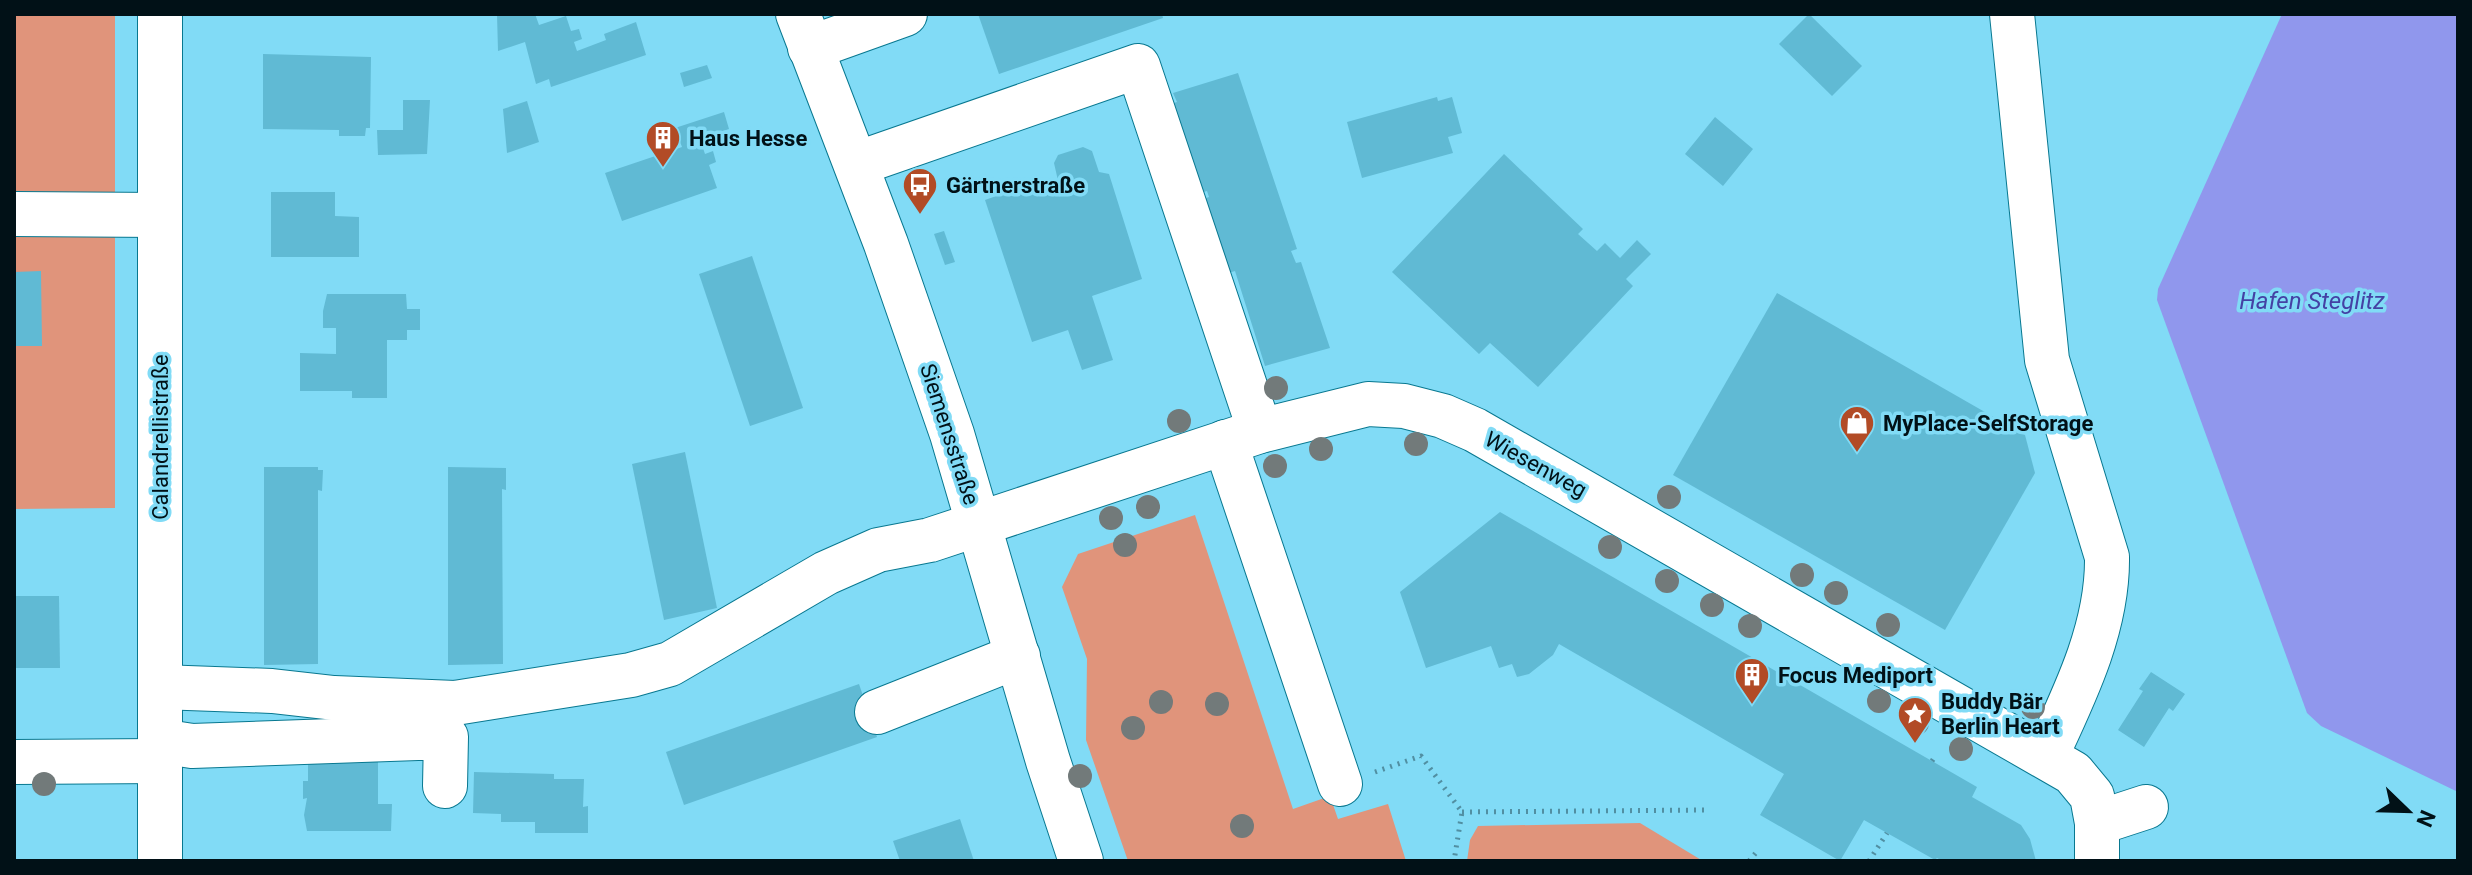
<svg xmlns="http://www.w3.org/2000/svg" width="2472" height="875" font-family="Roboto,sans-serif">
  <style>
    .green { fill: #e0947b }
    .water { fill: #9097ed }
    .building { fill: #60bad4 }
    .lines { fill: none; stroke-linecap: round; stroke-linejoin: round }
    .minor-casing { stroke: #087890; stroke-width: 46 }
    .path { stroke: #518fa2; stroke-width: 5; stroke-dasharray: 2 6; stroke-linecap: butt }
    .minor { stroke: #fff; stroke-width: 44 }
    .tree { fill: #727a7a }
    .labels { text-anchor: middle; stroke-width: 7; stroke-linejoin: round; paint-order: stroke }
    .poi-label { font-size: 22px; font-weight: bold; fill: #011117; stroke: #81dbf6; text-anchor: start }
    .street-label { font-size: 22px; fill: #011117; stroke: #81dbf6 }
    .water-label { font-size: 24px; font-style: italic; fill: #4441a4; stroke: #81dbf6 }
  </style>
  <rect width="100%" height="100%" fill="#81dbf6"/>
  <g class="green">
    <polygon points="14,14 115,14 115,508 14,509"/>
    <polygon points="1195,515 1293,809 1330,796 1338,819 1388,804 1406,861 1128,861 1086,740 1087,659 1062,587 1078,554"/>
    <polygon points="1640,823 1703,861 1467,861 1470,840 1478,826"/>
  </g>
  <polygon class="water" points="2282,14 2458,14 2458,792 2321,726 2307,713 2157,300 2158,289"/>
  <g class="building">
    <polygon points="497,14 535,14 539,25 566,16 571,31 579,29 582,39 574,42 577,51 606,40 604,34 636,22 646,55 551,87 549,79 536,84 525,42 498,51"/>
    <polygon points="978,14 1162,14 1163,18 999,74"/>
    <polygon points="1809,14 1862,66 1832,96 1779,44"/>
    <polygon points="263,54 371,57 370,128 366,128 365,136 339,136 339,130 263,129"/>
    <polygon points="707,65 712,78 684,87 680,73"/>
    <polygon points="1238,73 1297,249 1291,251 1296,263 1301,262 1330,348 1265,366 1235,271 1221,275 1195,202 1209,197 1207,191 1197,194 1168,105 1177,102 1173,93"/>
    <polygon points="1437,97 1438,101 1452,97 1462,133 1448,137 1453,153 1362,178 1347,122"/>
    <polygon points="403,100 430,100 427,154 378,155 377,130 403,130"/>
    <polygon points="527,101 539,142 507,153 503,109"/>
    <polygon points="724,112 729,129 700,139 705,154 713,151 716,162 709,165 717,188 622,221 605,173 682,147 675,128"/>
    <polygon points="1715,117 1753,149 1723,186 1685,154"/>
    <polygon points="1083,147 1092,151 1099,172 1109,174 1142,279 1092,296 1113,360 1082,370 1068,330 1032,342 985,200 1024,186 1025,189 1031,186 1034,194 1059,185 1054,163 1058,155"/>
    <polygon points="1504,154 1583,229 1578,234 1597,251 1605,243 1620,258 1637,240 1651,254 1626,279 1633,286 1538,387 1490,343 1479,354 1392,272"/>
    <polygon points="271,192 335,192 335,216 359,217 359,257 271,257"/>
    <polygon points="944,231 955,262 945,265 934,234"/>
    <polygon points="752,256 803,408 750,426 699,274"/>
    <polygon points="41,271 42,346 14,346 14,272"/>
    <polygon points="1777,293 2025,435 2035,473 1945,630 1673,475"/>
    <polygon points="327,294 406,294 407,309 420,309 420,330 407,330 407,340 387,340 387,398 352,398 352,391 300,391 300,353 336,354 336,328 323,328 323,311"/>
    <polygon points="685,452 717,608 664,620 632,464"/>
    <polygon points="264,467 318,467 318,470 323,470 322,491 318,490 318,664 264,665"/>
    <polygon points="448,467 506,468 506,490 502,489 503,664 448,665"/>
    <polygon points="1500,512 1977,787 1972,797 2021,825 2030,839 2036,861 1943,861 1937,858 1935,860 1864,820 1840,861 1760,815 1784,774 1559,644 1553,655 1529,674 1517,677 1512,664 1499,668 1491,646 1426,668 1400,592"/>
    <polygon points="14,596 59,596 60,668 14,668"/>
    <polygon points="2151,672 2185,694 2173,711 2169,708 2144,747 2118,730 2143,691 2139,689"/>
    <polygon points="859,684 877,737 684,805 666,752"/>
    <polygon points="308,754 378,755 378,804 392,804 391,831 307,831 304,815 307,798 303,799 303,781 308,781"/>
    <polygon points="474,772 554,774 554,779 584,779 583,807 588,806 588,833 535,833 535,822 501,822 501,814 473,813"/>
    <polygon points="960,819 974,861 900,861 893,841"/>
  </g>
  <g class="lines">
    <defs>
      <g id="minor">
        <polyline points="160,14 160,861"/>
        <polyline points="798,14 886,244 952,434 1048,761 1081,861"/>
        <path d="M2012 14 2047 360 2107 557C2108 627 2075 694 2046 756"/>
        <polyline points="810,48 905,14"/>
        <polyline points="856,164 1138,66 1260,431"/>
        <polyline points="14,214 160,215"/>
        <polyline points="1225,442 1340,784"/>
        <polyline points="160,687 272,691 334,698 455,703 631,675 670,664 826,573 878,550 930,540 1260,431 1368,404 1404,406 1443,416 1475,430 2073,773 2092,796 2097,823 2097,861"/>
        <polyline points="877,712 1018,656"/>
        <polyline points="160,741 192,746 446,737 445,786"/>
        <polyline points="14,762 160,761"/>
        <polyline points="2097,823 2146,807"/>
      </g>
    </defs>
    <use href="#minor" class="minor-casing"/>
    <g class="path">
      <polyline points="1932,761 1936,755"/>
      <polyline points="1375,772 1421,756 1462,812 1454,861"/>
      <polyline points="1462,812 1708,810"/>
      <polyline points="1749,861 1759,849"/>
      <polyline points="1869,861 1887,833"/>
    </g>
    <use href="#minor" class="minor"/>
  </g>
  <g class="tree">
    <circle cx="1276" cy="388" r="12"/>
    <circle cx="1179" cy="421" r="12"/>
    <circle cx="1416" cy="444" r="12"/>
    <circle cx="1321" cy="449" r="12"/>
    <circle cx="1275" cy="466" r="12"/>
    <circle cx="1669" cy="497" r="12"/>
    <circle cx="1148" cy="507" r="12"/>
    <circle cx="1111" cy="518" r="12"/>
    <circle cx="1125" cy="545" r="12"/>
    <circle cx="1610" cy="547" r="12"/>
    <circle cx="1802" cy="575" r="12"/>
    <circle cx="1667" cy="581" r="12"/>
    <circle cx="1836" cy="593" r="12"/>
    <circle cx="1712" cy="605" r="12"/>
    <circle cx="1888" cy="625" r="12"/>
    <circle cx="1750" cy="626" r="12"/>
    <circle cx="1879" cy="701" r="12"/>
    <circle cx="1161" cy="702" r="12"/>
    <circle cx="1217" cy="704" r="12"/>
    <circle cx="2033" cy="707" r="12"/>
    <circle cx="1917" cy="723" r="12"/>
    <circle cx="1133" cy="728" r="12"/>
    <circle cx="1961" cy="749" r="12"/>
    <circle cx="1080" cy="776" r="12"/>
    <circle cx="44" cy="784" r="12"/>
    <circle cx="1242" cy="826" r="12"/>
  </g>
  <defs>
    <symbol id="building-pin" viewBox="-11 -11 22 30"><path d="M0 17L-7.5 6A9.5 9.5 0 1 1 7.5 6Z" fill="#b24b26" stroke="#81dbf6"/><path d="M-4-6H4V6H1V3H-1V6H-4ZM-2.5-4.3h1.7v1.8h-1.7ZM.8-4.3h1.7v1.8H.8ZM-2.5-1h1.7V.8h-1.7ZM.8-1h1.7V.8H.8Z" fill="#fff"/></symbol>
    <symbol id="bus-pin" viewBox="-11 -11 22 30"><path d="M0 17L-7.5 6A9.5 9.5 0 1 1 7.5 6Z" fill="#b24b26" stroke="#81dbf6"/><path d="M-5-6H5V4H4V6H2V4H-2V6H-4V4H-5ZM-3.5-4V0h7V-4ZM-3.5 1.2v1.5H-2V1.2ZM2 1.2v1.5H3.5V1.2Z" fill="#fff"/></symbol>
    <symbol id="shop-pin" viewBox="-11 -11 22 30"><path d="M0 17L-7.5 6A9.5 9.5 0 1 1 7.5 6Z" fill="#b24b26" stroke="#81dbf6"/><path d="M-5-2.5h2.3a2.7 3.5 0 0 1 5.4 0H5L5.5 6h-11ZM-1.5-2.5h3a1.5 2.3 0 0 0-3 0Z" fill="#fff"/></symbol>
    <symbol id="sight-pin" viewBox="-11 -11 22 30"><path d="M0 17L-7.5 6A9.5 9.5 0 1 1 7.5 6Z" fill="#b24b26" stroke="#81dbf6"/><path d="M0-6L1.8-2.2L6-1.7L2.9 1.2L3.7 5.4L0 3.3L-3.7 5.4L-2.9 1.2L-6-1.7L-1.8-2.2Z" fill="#fff"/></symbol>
  </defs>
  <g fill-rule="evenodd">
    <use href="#building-pin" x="643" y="118" width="40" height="54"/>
    <use href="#bus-pin" x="900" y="165" width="40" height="54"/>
    <use href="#shop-pin" x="1837" y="403" width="40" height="54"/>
    <use href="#building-pin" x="1732" y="655" width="40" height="54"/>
    <use href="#sight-pin" x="1895" y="694" width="40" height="54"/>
  </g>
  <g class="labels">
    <g class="poi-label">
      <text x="689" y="146">Haus Hesse</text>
      <text x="946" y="193">Gärtnerstraße</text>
      <text x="1883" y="431">MyPlace-SelfStorage</text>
      <text x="1778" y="683">Focus Mediport</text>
      <text x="1941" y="709">Buddy Bär<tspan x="1941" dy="25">Berlin Heart</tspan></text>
    </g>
    <g class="street-label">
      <text transform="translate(950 434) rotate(72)" y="8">Siemensstraße</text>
      <text transform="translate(160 437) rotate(-90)" y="8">Calandrellistraße</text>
      <text transform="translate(1536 464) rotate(29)" y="8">Wiesenweg</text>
    </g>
    <g class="water-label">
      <text x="2312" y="309">Hafen Steglitz</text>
    </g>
  </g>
  <rect width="2472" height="875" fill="none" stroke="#011117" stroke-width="32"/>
  <g transform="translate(2408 811) rotate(113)" stroke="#81dbf6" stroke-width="6" paint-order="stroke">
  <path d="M0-6L14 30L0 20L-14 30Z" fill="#011117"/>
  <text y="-12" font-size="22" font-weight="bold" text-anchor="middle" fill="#011117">N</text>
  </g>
</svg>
